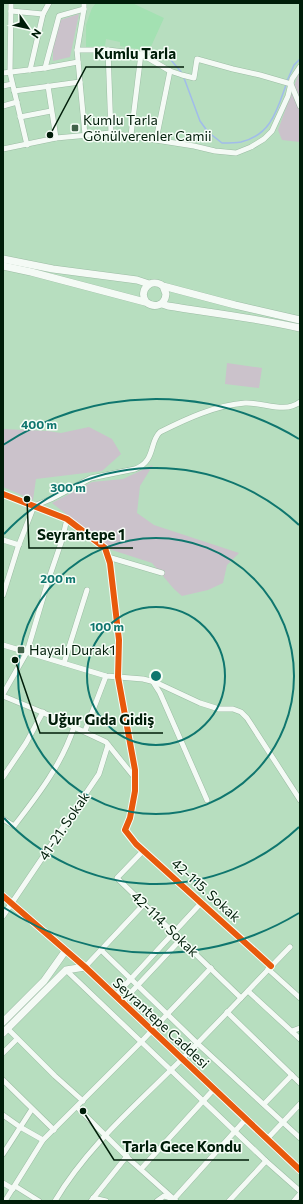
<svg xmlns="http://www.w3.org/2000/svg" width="303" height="1204" font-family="Commissioner,sans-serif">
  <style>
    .built { fill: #a3e1b2 }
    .green { fill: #cbc2cb }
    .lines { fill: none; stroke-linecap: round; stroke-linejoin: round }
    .stream { stroke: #a1bcea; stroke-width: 1.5 }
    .street-casing { stroke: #9cbca4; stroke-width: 6 }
    .secondary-casing { stroke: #9cbca4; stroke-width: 8 }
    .street { stroke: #f4faf5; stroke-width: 5 }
    .secondary { stroke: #f4faf5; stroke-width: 7 }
    .cycleway-casing { stroke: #f7fef8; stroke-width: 8 }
    .cycleway { stroke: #e8590c; stroke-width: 6 }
    .ring { fill: none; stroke: #0f766e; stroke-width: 2 }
    .poi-dot { fill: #406149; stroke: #f7fef8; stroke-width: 1.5 }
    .labels { text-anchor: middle; stroke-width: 3; stroke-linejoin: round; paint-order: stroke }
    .poi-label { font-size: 14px; fill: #001d09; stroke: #f7fef8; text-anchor: start }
    .street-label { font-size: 14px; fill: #001d09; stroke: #f7fef8 }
    .centre { fill: #0f766e; stroke: #f7fef8; stroke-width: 2 }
    .ring-label { font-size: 12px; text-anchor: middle; font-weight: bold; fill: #0f766e; stroke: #f7fef8; stroke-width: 3; stroke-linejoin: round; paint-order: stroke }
    .leader { fill: none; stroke: #001d09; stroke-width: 1.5 }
    .callout-dot { fill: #001d09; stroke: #f7fef8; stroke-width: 1.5 }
    .callout-label { font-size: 15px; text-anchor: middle; font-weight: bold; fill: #001d09; stroke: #f7fef8; stroke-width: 3; stroke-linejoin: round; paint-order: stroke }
  </style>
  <rect width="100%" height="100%" fill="#b7debf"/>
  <polygon class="built" points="96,3 132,3 164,18 149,51 120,46 120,42 106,39 105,46 86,47 86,25 92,8"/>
  <g class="green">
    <polygon points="79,14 70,57 53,61 53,48 60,20"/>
    <polygon points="300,73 300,142 282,140 278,130 298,75"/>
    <polygon points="227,363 262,368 259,388 225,384"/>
    <polygon points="89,427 112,439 121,454 102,471 36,479 33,500 3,487 3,429 48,431 61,433"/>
    <polygon points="153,465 140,486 137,513 154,525 239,553 227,565 223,583 208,590 182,596 174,589 152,563 112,550 52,503 92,482 123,479"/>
  </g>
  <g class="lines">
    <g class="stream">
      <polyline points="164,52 183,74"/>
      <path d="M184 78 200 121 208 132 222 143C228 143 235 143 241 142 271 135 277 110 286 85"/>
      <polyline points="287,81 294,65 300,59"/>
    </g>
    <defs>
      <g id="street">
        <polyline points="11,3 10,73 27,145"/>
        <polyline points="84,3 84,9 77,50 85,135"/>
        <polyline points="11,11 43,14"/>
        <polyline points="77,50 108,50 141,54 170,71 182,75 194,78 197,59 233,69 260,75 291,84 300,106"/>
        <polyline points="108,50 111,133"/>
        <polyline points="45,68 59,16 84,9"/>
        <polyline points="30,70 43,14 49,3"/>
        <polyline points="3,73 45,68 78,62"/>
        <polyline points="3,86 12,84"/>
        <polyline points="48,86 56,138"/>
        <polyline points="14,91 80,82"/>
        <polyline points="3,106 17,102"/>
        <polyline points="20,117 51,111"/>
        <polyline points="131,135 141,54"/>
        <polyline points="156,140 170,71"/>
        <polyline points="3,149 56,138 111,133 194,146 215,151 236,153 251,147 264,139 272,131 288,96 292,79 300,67"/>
        <polyline points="3,494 67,519 105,548 110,563 119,640 118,677 135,770 135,791 130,818 125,830 136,844 271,966"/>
        <path d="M34 506 51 499 91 478 135 469C156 461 149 442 160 432 186 419 216 405 245 403 264 402 284 414 300 402"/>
        <polyline points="3,540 19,545"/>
        <polyline points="108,557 162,573"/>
        <polyline points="3,595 18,547 34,506"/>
        <polyline points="3,645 106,676 143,679 155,682 200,703 219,709 233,709 241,712 247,718 300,800"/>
        <polyline points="64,663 87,590"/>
        <polyline points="153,682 160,693 207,800"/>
        <polyline points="3,694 27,652 48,581 62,540 67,519"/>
        <polyline points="3,696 44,713 106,742 135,778"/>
        <polyline points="85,731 106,676"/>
        <polyline points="3,777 26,743 43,712"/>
        <path d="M3 819 14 826C38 795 62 764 74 727"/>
        <polyline points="144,850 117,878 241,998"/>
        <polyline points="3,916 99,774 108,745"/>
        <polyline points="101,950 197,1043 300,1138"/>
        <polyline points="85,967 144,904"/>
        <polyline points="268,969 300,998"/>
        <polyline points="66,970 266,1161 300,1191"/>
        <polyline points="248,991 300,1039"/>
        <polyline points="115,996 202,902"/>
        <polyline points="122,1002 181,939"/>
        <polyline points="227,1012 300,1083"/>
        <polyline points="7,1028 55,1076 83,1101"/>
        <polyline points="292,1031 300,1028"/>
        <polyline points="3,1053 17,1039"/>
        <polyline points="3,1080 54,1130"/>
        <polyline points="264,1104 292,1075"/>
        <polyline points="77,1107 129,1159 176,1201"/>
        <polyline points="3,1115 20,1127 43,1140"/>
        <polyline points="267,1139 300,1104"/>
        <polyline points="3,1154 32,1109"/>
        <polyline points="141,1169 214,1089"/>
        <polyline points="3,1183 13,1189"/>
        <polyline points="15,1186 39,1201"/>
        <polyline points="93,1198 106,1201"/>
        <polyline points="173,1200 246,1119"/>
        <polyline points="5,1201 43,1140 141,1042 211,968"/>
        <path d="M55 1201C87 1147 136 1105 180 1061 217 1024 253 985 290 947"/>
        <polyline points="91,1201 127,1156"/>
        <polyline points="157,1201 164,1196 173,1199"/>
        <polyline points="229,1201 266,1161"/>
        <polyline points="294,1201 300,1194"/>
      </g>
      <g id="secondary">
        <polyline points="3,259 53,269 137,280 149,284"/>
        <polyline points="3,266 31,272 145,302"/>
        <path d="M163 286 166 294C165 305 155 309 146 302 138 290 151 277 163 286L235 305 300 320"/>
        <path d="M162 304 168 306C212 313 256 318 300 328"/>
        <polyline points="3,896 85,967 300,1170"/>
        <polyline points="3,1022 44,981 66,950"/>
        <polyline points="3,1033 66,970 85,967"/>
      </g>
    </defs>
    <use href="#street" class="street-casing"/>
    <use href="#secondary" class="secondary-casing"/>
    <use href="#street" class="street"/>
    <use href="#secondary" class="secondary"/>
    <defs>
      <g id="cycleway">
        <polyline points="3,494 67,519 105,548 110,563 119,640 118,677 135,770 135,791 130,818 125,830 136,844 271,966"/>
        <polyline points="3,896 85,967 300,1170"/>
      </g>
    </defs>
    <use href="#cycleway" class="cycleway-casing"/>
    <use href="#cycleway" class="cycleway"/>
  </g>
  <g class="ring">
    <circle cx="156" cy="676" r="69"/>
    <circle cx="156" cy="676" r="138"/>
    <path d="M299 827A208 208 0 0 1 4 818M4 534A208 208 0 0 1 299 525"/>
    <path d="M299 913A277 277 0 0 1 3 907M3 445A277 277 0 0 1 299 439"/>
  </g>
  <g class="poi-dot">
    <rect x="71" y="124" width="8" height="8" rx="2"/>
    <rect x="17" y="646" width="8" height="8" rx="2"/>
  </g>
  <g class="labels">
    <g class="poi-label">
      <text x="83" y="125">Kumlu Tarla<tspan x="83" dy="16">Gönülverenler Camii</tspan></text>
      <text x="29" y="655">Hayalı Durak1</text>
    </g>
    <g class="street-label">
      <text transform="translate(64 826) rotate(-56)" y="5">41-21. Sokak</text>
      <text transform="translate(206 890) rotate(42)" y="5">42-115. Sokak</text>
      <text transform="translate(165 924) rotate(44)" y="5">42-114. Sokak</text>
      <text transform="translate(161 1023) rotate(43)" y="5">Seyrantepe Caddesi</text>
    </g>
  </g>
  <circle cx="156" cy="676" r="6" class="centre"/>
  <g class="ring-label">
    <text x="39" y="429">400 m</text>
    <text x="68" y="492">300 m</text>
    <text x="58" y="583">200 m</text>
    <text x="107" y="631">100 m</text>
  </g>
  <path class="leader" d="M50 135L86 67H184M27 499L29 548H133M15 660L40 733H163M83 1111L114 1160H249"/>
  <g class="callout-dot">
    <circle cx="50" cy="135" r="4"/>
    <circle cx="27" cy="499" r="4"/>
    <circle cx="15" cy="660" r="4"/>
    <circle cx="83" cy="1111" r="4"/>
  </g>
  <g class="callout-label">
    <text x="135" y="59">Kumlu Tarla</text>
    <text x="81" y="540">Seyrantepe 1</text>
    <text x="101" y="725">Uğur Gıda Gidiş</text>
    <text x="182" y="1152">Tarla Gece Kondu</text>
  </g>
  <rect width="303" height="1204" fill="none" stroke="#001d09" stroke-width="8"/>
  <g transform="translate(28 28) rotate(124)" stroke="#f7fef8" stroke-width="3" paint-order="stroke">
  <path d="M0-3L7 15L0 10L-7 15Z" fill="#001d09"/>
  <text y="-6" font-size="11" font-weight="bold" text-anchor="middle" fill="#001d09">N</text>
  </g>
</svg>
